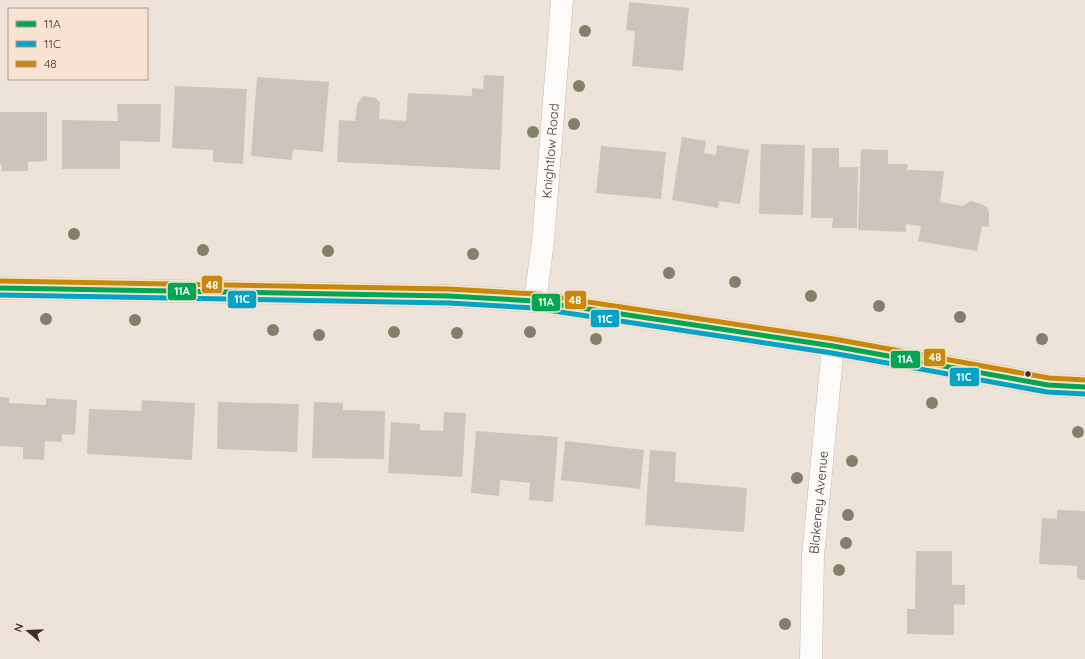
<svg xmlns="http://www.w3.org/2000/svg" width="1085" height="659" font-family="Quicksand,sans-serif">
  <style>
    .building { fill: #cdc5bc }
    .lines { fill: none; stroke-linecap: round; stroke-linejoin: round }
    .minor-casing { stroke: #c4bbb3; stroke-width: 23 }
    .primary-casing { stroke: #c6c0ba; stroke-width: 23 }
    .minor { stroke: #fcfbf9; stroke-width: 22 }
    .primary { stroke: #f6f1ee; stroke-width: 22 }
    .bus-1-casing { stroke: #f7e3cf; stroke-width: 8 }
    .bus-2-casing { stroke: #f7e3cf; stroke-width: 8 }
    .bus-3-casing { stroke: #f7e3cf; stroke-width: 8 }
    .bus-1 { stroke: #00a651; stroke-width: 5 }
    .bus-2 { stroke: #03a3c6; stroke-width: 5 }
    .bus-3 { stroke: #c8890a; stroke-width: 5 }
    .tree { fill: #818169 }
    .bus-dot { fill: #393129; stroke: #f7e3cf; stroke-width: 1.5 }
    .labels { text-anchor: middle; stroke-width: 3; stroke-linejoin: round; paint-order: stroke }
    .street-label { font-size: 13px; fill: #393129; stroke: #f7e3cf }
    .line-badge { stroke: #f7e3cf; stroke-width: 1.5 }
    .badge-label { font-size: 11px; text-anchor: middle; font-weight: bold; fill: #fff }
  </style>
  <rect width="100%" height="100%" fill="#eee3d8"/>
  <g class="building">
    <polygon points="629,2 689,8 683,71 632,66 635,31 626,30"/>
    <polygon points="484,75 504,76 500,170 337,162 339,120 355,121 357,104 363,96 375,98 380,102 379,119 406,121 408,93 472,96 472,88 483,89"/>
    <polygon points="257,77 329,82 323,152 293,149 292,160 251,156"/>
    <polygon points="175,86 247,89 243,164 213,162 213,150 172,148"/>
    <polygon points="117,104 161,104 160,142 120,141 120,169 62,169 62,120 118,121"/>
    <polygon points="0,112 47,112 47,161 28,162 28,171 1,171 2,165 0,165"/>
    <polygon points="682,137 706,141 704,153 716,155 717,145 749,150 740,204 719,201 718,208 672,200"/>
    <polygon points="761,144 805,145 803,215 759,214"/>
    <polygon points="601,146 666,152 661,199 596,193"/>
    <polygon points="812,148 839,148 839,167 858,167 857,228 832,228 833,218 811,218"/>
    <polygon points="861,149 888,150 888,164 908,164 907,170 944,171 940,202 963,206 970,201 979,203 987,207 989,213 989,227 982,226 977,251 918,241 921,226 906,224 906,232 858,230"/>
    <polygon points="0,397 9,398 9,403 46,405 46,398 77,400 75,435 62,434 62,442 45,441 44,460 23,459 23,447 0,446"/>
    <polygon points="142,400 195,403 192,460 87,454 89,409 141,411"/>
    <polygon points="218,402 299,404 297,452 217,449"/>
    <polygon points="314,402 343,403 343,410 385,411 384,459 312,458"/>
    <polygon points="444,412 466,413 462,477 388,473 391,422 420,424 420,430 443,431"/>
    <polygon points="476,431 558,437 553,502 529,500 530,483 500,480 499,496 471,493"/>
    <polygon points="565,441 644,450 640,489 561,480"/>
    <polygon points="650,450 676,452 675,482 747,488 744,532 645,525"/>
    <polygon points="1057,510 1085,511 1085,580 1077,579 1077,566 1039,564 1042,518 1057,519"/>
    <polygon points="916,551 952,551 952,585 965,585 965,605 954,604 954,635 907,634 907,609 915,609"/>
  </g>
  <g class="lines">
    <defs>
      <g id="minor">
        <path id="s1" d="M535 301 543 241 562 0"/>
        <path id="s2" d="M811 659 813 556 833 346"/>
      </g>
      <polyline id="primary" points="0,288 449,296 535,301 833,346 1048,385 1085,387"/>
    </defs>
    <use href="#minor" class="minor-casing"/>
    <use href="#primary" class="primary-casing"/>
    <use href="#minor" class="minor"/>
    <use href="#primary" class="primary"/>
    <defs>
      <polyline id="bus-1" points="0,288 449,296 535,301 833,346 1048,385 1085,387"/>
      <polyline id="bus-2" points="0,295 449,303 534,308 832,353 1047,392 1085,394"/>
      <polyline id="bus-3" points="0,281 449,289 535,294 834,339 1049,378 1085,380"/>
    </defs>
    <use href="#bus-1" class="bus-1-casing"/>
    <use href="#bus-2" class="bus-2-casing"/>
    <use href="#bus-3" class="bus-3-casing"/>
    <use href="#bus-1" class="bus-1"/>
    <use href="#bus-2" class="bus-2"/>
    <use href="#bus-3" class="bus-3"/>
  </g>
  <g class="tree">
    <circle cx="585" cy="31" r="6"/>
    <circle cx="579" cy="86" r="6"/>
    <circle cx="574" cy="124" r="6"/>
    <circle cx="533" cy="132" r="6"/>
    <circle cx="74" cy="234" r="6"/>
    <circle cx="203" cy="250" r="6"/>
    <circle cx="328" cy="251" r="6"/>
    <circle cx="473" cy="254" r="6"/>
    <circle cx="669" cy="273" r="6"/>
    <circle cx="735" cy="282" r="6"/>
    <circle cx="811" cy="296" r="6"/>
    <circle cx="879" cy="306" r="6"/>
    <circle cx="960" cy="317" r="6"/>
    <circle cx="46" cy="319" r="6"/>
    <circle cx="135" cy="320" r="6"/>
    <circle cx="273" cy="330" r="6"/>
    <circle cx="394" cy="332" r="6"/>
    <circle cx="530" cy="332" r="6"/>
    <circle cx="457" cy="333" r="6"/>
    <circle cx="319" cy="335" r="6"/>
    <circle cx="596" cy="339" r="6"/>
    <circle cx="1042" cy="339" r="6"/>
    <circle cx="932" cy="403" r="6"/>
    <circle cx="1078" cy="432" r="6"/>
    <circle cx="852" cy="461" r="6"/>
    <circle cx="797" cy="478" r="6"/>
    <circle cx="848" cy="515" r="6"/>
    <circle cx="846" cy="543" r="6"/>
    <circle cx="839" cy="570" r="6"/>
    <circle cx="785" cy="624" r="6"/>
  </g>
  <circle class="bus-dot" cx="1028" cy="374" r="3.5"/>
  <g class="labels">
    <g class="street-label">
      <text dy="5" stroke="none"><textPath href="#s1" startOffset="151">Knightlow Road</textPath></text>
      <text dy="5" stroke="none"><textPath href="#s2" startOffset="157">Blakeney Avenue</textPath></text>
    </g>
  </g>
  <g class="line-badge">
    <rect x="201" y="275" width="22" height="19" rx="4" fill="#c8890a"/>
    <rect x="167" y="282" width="30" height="19" rx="4" fill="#00a651"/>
    <rect x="227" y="290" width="30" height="19" rx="4" fill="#03a3c6"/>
    <rect x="564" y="290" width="23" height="20" rx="4" fill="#c8890a"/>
    <rect x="531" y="293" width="30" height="19" rx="4" fill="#00a651"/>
    <rect x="590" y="309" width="30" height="19" rx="4" fill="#03a3c6"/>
    <rect x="923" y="348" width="23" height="19" rx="4" fill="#c8890a"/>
    <rect x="890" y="350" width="31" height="19" rx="4" fill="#00a651"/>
    <rect x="949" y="367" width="31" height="20" rx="4" fill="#03a3c6"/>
  </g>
  <g class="badge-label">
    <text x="212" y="289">48</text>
    <text x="182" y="295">11A</text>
    <text x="242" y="303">11C</text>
    <text x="575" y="304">48</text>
    <text x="546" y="306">11A</text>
    <text x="605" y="323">11C</text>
    <text x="935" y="361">48</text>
    <text x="905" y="363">11A</text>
    <text x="964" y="381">11C</text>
  </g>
  <rect x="8" y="8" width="140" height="72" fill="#f7e3cf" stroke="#ab9c8d"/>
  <rect x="16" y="21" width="20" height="6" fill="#00a651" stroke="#ab9c8d"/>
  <text x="44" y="28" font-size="12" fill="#393129">11A</text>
  <rect x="16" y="41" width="20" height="6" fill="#03a3c6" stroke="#ab9c8d"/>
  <text x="44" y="48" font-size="12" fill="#393129">11C</text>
  <rect x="16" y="61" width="20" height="6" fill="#c8890a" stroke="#ab9c8d"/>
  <text x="44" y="68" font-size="12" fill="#393129">48</text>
  <g transform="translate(28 631) rotate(289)" stroke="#f7e3cf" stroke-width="3" paint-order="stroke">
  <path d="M0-3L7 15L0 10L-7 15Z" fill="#393129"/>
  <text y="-6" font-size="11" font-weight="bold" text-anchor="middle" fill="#393129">N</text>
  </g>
</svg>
